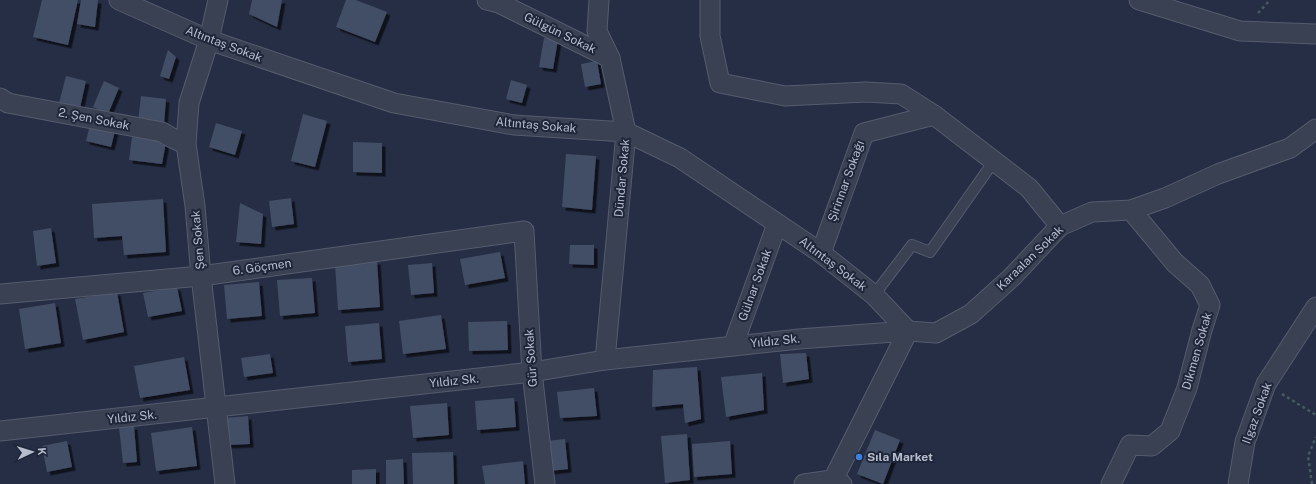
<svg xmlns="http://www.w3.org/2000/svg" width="1316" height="484" font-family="'Public Sans',sans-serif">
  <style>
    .building { fill: #434d66; filter: url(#shadow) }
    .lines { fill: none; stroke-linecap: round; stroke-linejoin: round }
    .lane-casing { stroke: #555c6e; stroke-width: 12 }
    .street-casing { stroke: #555c6e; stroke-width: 21 }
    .path { stroke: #455b61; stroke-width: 2.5; stroke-dasharray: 3 3; stroke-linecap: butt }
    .lane { stroke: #394153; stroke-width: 10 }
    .street { stroke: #394153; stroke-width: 19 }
    .shop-dot { fill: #3f7fe0; stroke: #1e2639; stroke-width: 1.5 }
    .labels { text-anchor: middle; stroke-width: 4; stroke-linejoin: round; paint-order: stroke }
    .street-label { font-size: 12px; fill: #b7bccd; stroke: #1e2639 }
    .poi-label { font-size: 12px; font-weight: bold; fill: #b7bccd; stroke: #1e2639; text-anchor: start }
  </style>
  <defs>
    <filter id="shadow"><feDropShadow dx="3.5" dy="3.5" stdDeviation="0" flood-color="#0009"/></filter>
  </defs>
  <rect width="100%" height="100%" fill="#252e44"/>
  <g class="building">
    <polygon points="42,0 78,0 68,45 33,37"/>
    <polygon points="81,0 98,0 95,27 77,24"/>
    <polygon points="252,0 282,0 277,27 249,14"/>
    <polygon points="346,0 356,0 387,12 375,42 336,27"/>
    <polygon points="544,38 558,40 553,69 539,67"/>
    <polygon points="168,50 176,57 169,79 160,76"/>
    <polygon points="597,61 601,84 585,87 581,64"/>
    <polygon points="66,76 86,81 80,108 59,103"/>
    <polygon points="511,80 527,85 522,103 506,99"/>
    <polygon points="104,81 119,88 108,114 93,107"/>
    <polygon points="141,96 166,99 164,124 138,121"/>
    <polygon points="303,114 327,121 315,167 291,161"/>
    <polygon points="216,123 242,131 235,155 209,147"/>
    <polygon points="90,125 115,131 111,147 86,141"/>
    <polygon points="132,137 166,142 162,164 129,160"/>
    <polygon points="353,142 382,143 382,173 353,172"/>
    <polygon points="566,154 596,156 592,210 562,207"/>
    <polygon points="291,198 294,224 272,227 269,201"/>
    <polygon points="163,199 166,252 124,255 122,236 94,238 92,204"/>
    <polygon points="240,203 263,214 261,244 236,242"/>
    <polygon points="51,228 56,263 37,266 33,231"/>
    <polygon points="570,245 594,245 594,265 569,264"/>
    <polygon points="500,252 505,278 465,285 460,259"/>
    <polygon points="377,261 380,307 338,310 335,264"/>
    <polygon points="432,263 434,293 411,295 408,265"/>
    <polygon points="312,278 315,313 280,316 277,280"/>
    <polygon points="259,282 262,316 227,319 224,285"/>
    <polygon points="177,287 182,311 148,317 143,293"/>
    <polygon points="117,292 124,332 83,340 75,299"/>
    <polygon points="55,303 61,343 25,349 19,309"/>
    <polygon points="441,315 446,349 403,354 399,321"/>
    <polygon points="507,321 508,350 469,351 468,322"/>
    <polygon points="379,323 382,359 348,362 345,326"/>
    <polygon points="806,353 809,379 783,383 780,354"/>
    <polygon points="270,354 273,373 244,377 241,358"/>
    <polygon points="184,357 190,390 140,398 134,366"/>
    <polygon points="697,367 701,419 685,423 683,404 652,407 653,370"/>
    <polygon points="762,373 764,410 726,417 721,377"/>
    <polygon points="594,388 597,416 560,418 557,392"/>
    <polygon points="514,398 516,427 477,430 475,401"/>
    <polygon points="447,403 449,435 413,438 410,406"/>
    <polygon points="248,416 250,444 226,445 224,418"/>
    <polygon points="134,426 137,462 123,463 119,427"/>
    <polygon points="192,427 197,466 156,471 151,433"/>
    <polygon points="875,430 900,440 883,484 857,474"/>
    <polygon points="687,434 690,480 665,483 661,436"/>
    <polygon points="565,439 568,469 550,471 547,441"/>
    <polygon points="67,441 72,467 47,472 42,446"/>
    <polygon points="730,441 732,474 694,477 692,444"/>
    <polygon points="453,452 454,484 413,484 412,453"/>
    <polygon points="403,459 404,484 386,484 386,460"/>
    <polygon points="523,461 525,484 485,484 482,466"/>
    <polygon points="376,469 376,484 352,484 352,470"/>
  </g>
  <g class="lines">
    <defs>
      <polyline id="lane" points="874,295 912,245 930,252 994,161"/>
      <g id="street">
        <polyline points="119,0 209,40 394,103 514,125 626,132 680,158 821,253 874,295 908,331"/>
        <polyline points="218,0 209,40 189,103 186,144 195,206 201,276 225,484"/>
        <polyline points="487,0 499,3 610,58"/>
        <polyline points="599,0 597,31 610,58 626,132 605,360"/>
        <polyline points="710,0 710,36 720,83 785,96 866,92 901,94 934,115 1029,188 1060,226"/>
        <polyline points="1139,0 1240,31 1316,34"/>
        <polyline points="0,98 8,103 162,132 172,138 186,144"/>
        <polyline points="821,253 864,133 934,115"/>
        <polyline points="0,294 201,276 524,231 532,372 545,484"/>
        <polyline points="733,346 777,224"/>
        <polyline points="0,431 532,372 605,360 799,339 908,331 936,333 971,314 1012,277 1060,226 1092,212 1131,210 1165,198 1218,174 1290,148 1316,129"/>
        <polyline points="804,484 832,480 842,484"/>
        <polyline points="831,484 908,331"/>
        <polyline points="1111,484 1130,445 1152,446 1170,431 1187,388 1202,330 1210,305 1200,285 1175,263 1131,210"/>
        <polyline points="1238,484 1245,442 1266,384 1316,307"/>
      </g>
    </defs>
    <use href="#lane" class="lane-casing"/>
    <use href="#street" class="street-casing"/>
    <g class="path">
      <polyline points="1258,13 1270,0"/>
      <polyline points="1282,394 1316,415"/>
      <polyline points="1312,484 1308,456 1316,437"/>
    </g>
    <use href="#lane" class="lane"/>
    <use href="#street" class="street"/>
  </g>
  <circle class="shop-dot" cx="859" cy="457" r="4"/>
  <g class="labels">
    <g class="street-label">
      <text transform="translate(560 33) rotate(26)" y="4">Gülgün Sokak</text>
      <text transform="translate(224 44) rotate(21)" y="4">Altıntaş Sokak</text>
      <text transform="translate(94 119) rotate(11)" y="4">2. Şen Sokak</text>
      <text transform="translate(536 125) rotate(5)" y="4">Altıntaş Sokak</text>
      <text transform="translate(622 178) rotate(-85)" y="4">Dündar Sokak</text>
      <text transform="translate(846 181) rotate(-70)" y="4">Şirinnar Sokağı</text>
      <text transform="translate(198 240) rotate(-95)" y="4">Şen Sokak</text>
      <text transform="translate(1030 258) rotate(-44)" y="4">Karaalan Sokak</text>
      <text transform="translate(833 264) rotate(37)" y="4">Altıntaş Sokak</text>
      <text transform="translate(262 267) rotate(-8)" y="4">6. Göçmen</text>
      <text transform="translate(755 285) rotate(-70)" y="4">Gülnar Sokak</text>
      <text transform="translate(775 341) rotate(-6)" y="4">Yıldız Sk.</text>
      <text transform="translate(1197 351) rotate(-74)" y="4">Dikmen Sokak</text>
      <text transform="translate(531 358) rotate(-94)" y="4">Gür Sokak</text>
      <text transform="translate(454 381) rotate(-6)" y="4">Yıldız Sk.</text>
      <text transform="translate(1257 413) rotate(-70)" y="4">Ilgaz Sokak</text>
      <text transform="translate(132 417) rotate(-6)" y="4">Yıldız Sk.</text>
    </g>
    <g class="poi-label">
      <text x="867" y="461">Sıla Market</text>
    </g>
  </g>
  <g transform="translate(32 452) rotate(86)" stroke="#1e2639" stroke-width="3" paint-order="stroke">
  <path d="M0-3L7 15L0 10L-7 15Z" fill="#b7bccd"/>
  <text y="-6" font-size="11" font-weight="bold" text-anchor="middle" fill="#b7bccd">K</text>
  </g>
</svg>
